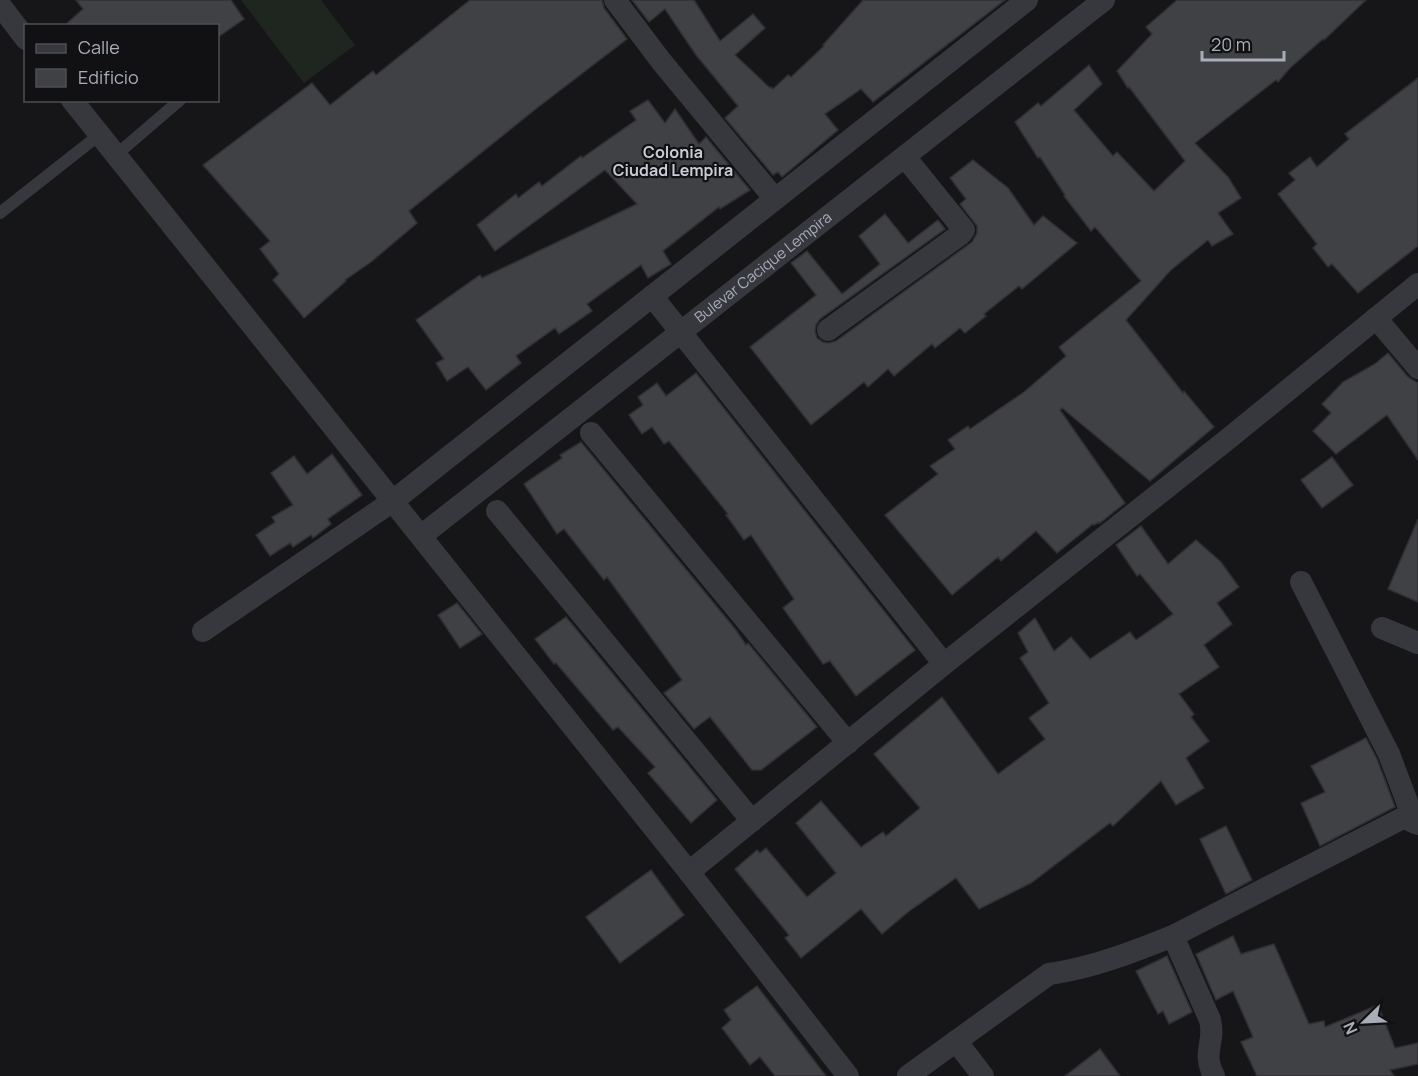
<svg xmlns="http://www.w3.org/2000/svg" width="1418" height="1076" font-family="Manrope,sans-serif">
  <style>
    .pitch { fill: #1e261f }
    .building { fill: #404145; stroke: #303034; stroke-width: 1.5 }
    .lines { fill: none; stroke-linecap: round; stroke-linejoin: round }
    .service { stroke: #37383d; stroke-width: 12 }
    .minor { stroke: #37383d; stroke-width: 22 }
    .labels { text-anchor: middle; stroke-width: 4.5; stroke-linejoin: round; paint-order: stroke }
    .street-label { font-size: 15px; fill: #a8adb8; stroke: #111113 }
    .neighbourhood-label { font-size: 16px; font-weight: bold; fill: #c9ccd4; stroke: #111113 }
  </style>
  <rect width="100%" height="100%" fill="#161618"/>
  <polygon class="pitch" points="241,0 321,0 355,45 304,83"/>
  <g class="building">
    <polygon points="76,0 231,0 244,19 218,37 218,26 64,26 83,9"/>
    <polygon points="470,0 602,0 604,8 627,39 537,108 409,211 417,223 371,262 345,280 346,281 304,318 273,280 279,274 260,249 270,241 203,165 312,83 330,105 373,71 376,75"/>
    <polygon points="632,0 694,0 720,41 753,14 765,28 735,55 770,88 771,87 773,89 788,75 791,77 824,46 823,45 863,0 1005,0 873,102 861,89 825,114 838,130 782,177 778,172 773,175 725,118 738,106 696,55 665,9 649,22"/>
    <polygon points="1177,0 1366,0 1324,40 1323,39 1290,68 1278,82 1276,80 1195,143 1228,177 1241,198 1218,213 1233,234 1212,246 1208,240 1171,270 1126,320 1183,393 1184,391 1214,427 1150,481 1062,408 1060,410 1125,503 1100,523 1099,522 1094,525 1093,524 1057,553 1036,531 1001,561 998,557 952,595 885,515 938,474 930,466 955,449 948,440 968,426 970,429 1024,392 1066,356 1059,347 1141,281 1095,227 1091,231 1064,196 1065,195 1040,157 1038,158 1015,122 1038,103 1041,106 1089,65 1102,84 1074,110 1113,156 1117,152 1154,191 1185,161 1129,87 1128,88 1117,71 1152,34 1146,27"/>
    <polygon points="1418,78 1418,246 1358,293 1332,264 1328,267 1313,248 1317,244 1278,194 1295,180 1289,173 1310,157 1317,167 1349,139 1345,134"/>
    <polygon points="648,100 665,123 675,109 699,144 706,137 750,190 720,209 719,207 663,251 671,264 648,278 641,265 587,304 592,311 559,334 555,328 516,356 521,363 486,390 468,367 447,381 436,363 444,359 416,320 480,275 482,278 637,204 605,170 495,251 477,225 516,194 518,198 539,182 542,186 581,156 582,158 636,120 630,111"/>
    <polygon points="973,160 1008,188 1034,225 1043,216 1077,243 1022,289 1019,286 984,314 986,316 965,333 960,328 935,348 932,344 894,376 888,369 868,387 864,382 811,425 750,347 816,295 791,263 807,251 842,294 880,264 859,236 885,214 908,243 938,220 945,229 820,319 816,325 815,331 817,338 823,342 829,343 836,341 972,242 977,233 977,226 960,204 966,199 950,178"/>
    <polygon points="1388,353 1408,377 1418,383 1418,460 1387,415 1336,454 1313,431 1331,413 1322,404 1343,382 1375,364"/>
    <polygon points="696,373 915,650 856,696 830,661 823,664 783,608 794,599 751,535 744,540 726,515 728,514 669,441 664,444 652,427 642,434 629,415 643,405 638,397 657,383 666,396"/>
    <polygon points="581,442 736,630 746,645 748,643 817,727 761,770 752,770 710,717 694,729 664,693 682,680 607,577 604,580 564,529 557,534 524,484 562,458 560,455"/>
    <polygon points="332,454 362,495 328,519 331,524 313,538 311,535 293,547 290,543 270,556 256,535 275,522 272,517 293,505 271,473 294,456 307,474"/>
    <polygon points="1332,457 1353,485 1322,508 1301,480"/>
    <polygon points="1418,519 1418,602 1388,589"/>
    <polygon points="1141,526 1168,564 1196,540 1221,562 1239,587 1217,603 1232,624 1204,645 1219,667 1179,694 1194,714 1191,717 1209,741 1186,758 1204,788 1176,805 1161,781 1113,826 1110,823 1031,883 979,909 956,878 908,912 882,934 861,909 801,958 785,938 789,935 735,869 757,850 760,853 766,848 807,897 836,873 796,823 821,801 861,847 883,832 886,836 920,808 874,754 942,697 998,774 1045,739 1029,718 1049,703 1020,658 1028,652 1018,633 1035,618 1054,651 1071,637 1090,659 1130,632 1136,640 1173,614 1140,574 1137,576 1116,545"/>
    <polygon points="457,603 482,634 460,648 438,615"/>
    <polygon points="566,617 717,800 691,823 648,773 655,767 618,727 613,730 556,663 554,664 535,639"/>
    <polygon points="1366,738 1377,759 1395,807 1320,846 1301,803 1325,792 1311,766"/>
    <polygon points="1226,826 1252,880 1226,894 1200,839"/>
    <polygon points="651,870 684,915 620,963 586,917"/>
    <polygon points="1233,936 1241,954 1274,944 1309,1024 1324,1021 1325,1027 1378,1005 1395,1048 1418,1043 1418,1064 1390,1070 1394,1076 1257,1076 1241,1042 1253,1037 1233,991 1216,1000 1196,954"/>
    <polygon points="1167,956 1192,1012 1169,1024 1163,1011 1158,1014 1136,971"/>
    <polygon points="757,986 826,1076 775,1076 760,1057 750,1065 722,1028 731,1020 724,1010"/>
    <polygon points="1100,1049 1120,1076 1065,1076"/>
  </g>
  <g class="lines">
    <g class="service">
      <polyline points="116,155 180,100"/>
      <polyline points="0,213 99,135"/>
    </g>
    <g class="minor">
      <polyline points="615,0 661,61 775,199"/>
      <polyline points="0,5 26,39"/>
      <polyline points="72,100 689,872 848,1076"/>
      <polyline points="652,296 944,664"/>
      <polyline points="1376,318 1418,368"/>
      <polyline points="828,330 961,234 964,230 905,157"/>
      <polyline points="591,433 848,743"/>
      <polyline points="497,511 752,821"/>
      <path id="s1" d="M421 536 1104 0"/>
      <polyline points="1301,582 1389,754 1415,823"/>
      <polyline points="1382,628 1418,643"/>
      <polyline points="203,631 393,501 1027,0"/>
      <polyline points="689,872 944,664 1228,439 1418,284"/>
      <polyline points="956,1041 983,1076"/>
      <path d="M908 1076 1049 974C1092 968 1133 952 1173 936"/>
      <path d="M1214 1076C1201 1051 1216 1043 1210 1020L1173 936 1401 819 1404 818 1418 824"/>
    </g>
  </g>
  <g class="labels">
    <g class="street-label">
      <text dy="5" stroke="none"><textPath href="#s1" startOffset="435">Bulevar Cacique Lempira</textPath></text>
    </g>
    <g class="neighbourhood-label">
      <text x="673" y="158">Colonia<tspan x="673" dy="18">Ciudad Lempira</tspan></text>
    </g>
  </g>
  <rect x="24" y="24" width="195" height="78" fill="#111113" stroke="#4d4f55" stroke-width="1.5"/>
  <rect x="36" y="44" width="30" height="9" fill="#37383d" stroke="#4d4f55" stroke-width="1.5"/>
  <text x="78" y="54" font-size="18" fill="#a8adb8">Calle</text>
  <rect x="36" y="69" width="30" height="18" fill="#404145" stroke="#4d4f55" stroke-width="1.5"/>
  <text x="78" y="84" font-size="18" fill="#a8adb8">Edificio</text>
  <g transform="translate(1364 1022) rotate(246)" stroke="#111113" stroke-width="4.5" paint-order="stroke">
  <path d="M0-4.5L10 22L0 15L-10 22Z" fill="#a8adb8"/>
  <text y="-9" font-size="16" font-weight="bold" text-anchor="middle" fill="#a8adb8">N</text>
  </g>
  <path d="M1202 51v9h82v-9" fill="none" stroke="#a8adb8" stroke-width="3"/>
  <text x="1211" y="51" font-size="18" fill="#a8adb8" stroke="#111113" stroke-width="4.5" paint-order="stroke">20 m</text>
</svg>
